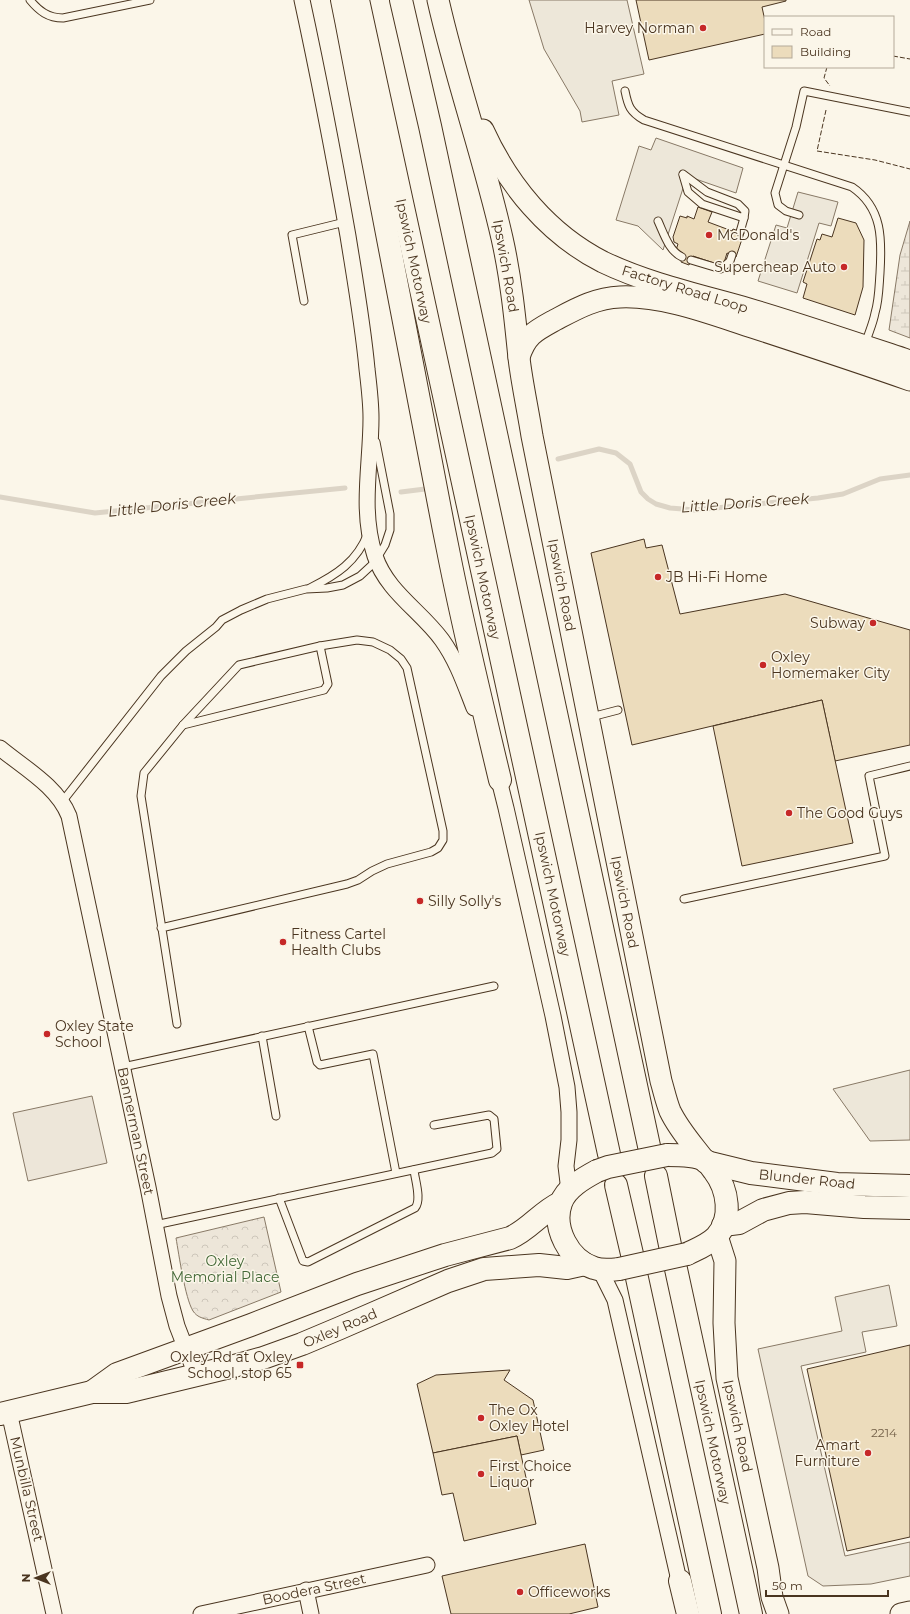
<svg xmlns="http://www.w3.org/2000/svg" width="910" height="1614" font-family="Montserrat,sans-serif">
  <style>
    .forest { fill: url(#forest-crowns); stroke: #887966 }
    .wetland { fill: url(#wetland-marsh); stroke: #887966 }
    .pitch { fill: #ede6d9; stroke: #887966 }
    .parking { fill: #ede7d9; stroke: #887966 }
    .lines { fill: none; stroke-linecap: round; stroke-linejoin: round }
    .stream { stroke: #dcd4c6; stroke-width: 5 }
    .building { fill: #ecdcbc; stroke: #4a3520 }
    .service-casing { stroke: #4a3520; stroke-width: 9 }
    .minor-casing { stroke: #4a3520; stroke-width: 17 }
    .secondary-casing { stroke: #4a3520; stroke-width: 23 }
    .primary-casing { stroke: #4a3520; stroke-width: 24 }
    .motorway-casing { stroke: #4a3520; stroke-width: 24 }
    .service { stroke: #fbf6e9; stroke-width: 7 }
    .minor { stroke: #fbf6e9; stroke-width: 15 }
    .secondary { stroke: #fbf6e9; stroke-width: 21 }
    .primary { stroke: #fbf6e9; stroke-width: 22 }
    .motorway { stroke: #fbf6e9; stroke-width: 22 }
    .primary-bridge-casing { stroke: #4a3520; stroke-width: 24; stroke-linecap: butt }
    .primary-bridge { stroke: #fbf6e9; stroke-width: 22 }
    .fence { stroke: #4a3520; stroke-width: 1; stroke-dasharray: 5 2; stroke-linecap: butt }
    .poi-dot { fill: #c62828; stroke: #fbf6e9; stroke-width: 1.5 }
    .labels { text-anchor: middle; stroke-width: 3; stroke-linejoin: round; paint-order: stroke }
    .number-label { font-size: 12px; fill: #725f47 }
    .poi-label { font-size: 14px; fill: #4a3520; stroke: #fbf6e9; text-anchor: start }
    .street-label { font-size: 14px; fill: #4a3520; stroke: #fbf6e9 }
    .park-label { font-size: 14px; fill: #436837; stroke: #fbf6e9 }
    .water-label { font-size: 15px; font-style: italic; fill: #4a3520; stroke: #fbf6e9 }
  </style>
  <defs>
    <pattern id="forest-crowns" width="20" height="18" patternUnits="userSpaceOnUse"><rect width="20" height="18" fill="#ede6d9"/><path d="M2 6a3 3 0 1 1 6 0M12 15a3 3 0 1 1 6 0" fill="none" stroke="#cdc6ba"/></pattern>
    <pattern id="wetland-marsh" width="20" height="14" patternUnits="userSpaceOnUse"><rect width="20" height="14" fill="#ede6d9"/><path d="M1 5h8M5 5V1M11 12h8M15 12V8" fill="none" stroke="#cdc6ba"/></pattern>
  </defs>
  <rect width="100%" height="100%" fill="#fbf6e9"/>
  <path class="forest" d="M264 1217 281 1292 209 1320C202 1318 197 1317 193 1311 185 1298 179 1255 176 1238Z"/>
  <polygon class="wetland" points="910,221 910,338 889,330 900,255"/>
  <polygon class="pitch" points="92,1096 107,1163 28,1181 13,1113"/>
  <g class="parking">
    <polygon points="529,0 627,0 644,74 612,81 619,115 582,122 580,111 544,49"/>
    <polygon points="656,138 743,168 736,193 687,176 663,250 638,226 616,220 639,146 651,150"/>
    <polygon points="798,192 838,202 831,226 819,223 797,293 758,281 776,225 787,228"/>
    <polygon points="910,1070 910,1140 870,1141 833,1089"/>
    <polygon points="889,1285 897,1326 862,1332 866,1352 801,1366 845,1556 910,1542 910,1576 871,1584 823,1586 808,1576 758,1349 842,1331 835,1297"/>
  </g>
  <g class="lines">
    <g class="stream">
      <polyline points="558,459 599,449 616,453 630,464 641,492 648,499 656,504 670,508 695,510 818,498 843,494 880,479 910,475"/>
      <polyline points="401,492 425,489"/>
      <polyline points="0,497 95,513 345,488"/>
    </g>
  </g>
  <g class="building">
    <polygon points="636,0 786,0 786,1 762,7 765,21 765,34 649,60"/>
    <polygon points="698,207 712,212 708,222 732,231 733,229 744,233 736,257 727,253 723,266 693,256 689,265 681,262 683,253 676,250 678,244 674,242 673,237 680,216 687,218 687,216 694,219"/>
    <polygon points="838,218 856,223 864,240 863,287 855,315 803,298 807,284 803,282 817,239 820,240 822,234 832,237"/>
    <polygon points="644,539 646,548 662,545 680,614 785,594 910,630 910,745 835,761 822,700 632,745 591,553"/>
    <polygon points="822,700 853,843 742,866 713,726"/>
    <polygon points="910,1345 910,1537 847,1551 807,1369"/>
    <polygon points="510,1370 504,1380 533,1400 544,1450 521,1455 517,1436 433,1453 417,1384 436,1375"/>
    <polygon points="517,1436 536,1524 464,1541 453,1493 442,1495 433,1453"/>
    <polygon points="585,1544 598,1607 569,1614 451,1614 442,1576"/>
  </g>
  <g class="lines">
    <defs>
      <g id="service">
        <path d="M30 0C39 11 48 18 63 18L150 0"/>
        <path d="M625 91C628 106 630 112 644 120L852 187C883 208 882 240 880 273 879 286 879 300 875 313 873 324 868 334 865 345"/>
        <polyline points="683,174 707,192 738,204 745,211 744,218 740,232"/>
        <polyline points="683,175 688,192 702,204 744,218"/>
        <polyline points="799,215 786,211 778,205 775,193 796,127 804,91 910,112"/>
        <path d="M658 221C664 234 669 251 682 257"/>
        <polyline points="691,260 721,269 730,261 732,255"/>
        <polyline points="304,301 292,235 345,222"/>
        <path d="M310 588C336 575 357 562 368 533"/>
        <polyline points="591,717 618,710"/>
        <polyline points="183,725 324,690 328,684 320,646"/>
        <polyline points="62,802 161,676 186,651 216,627 222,620 241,610 267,599 306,589 327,588 343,585 360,576 374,563 385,545 390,530 390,514 376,442"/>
        <polyline points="684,899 885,856 869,776 910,766"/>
        <polyline points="161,928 347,884 358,880 372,871 387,864 431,852 438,848 443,840 443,831 407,668 401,659 390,650 373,642 357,640 320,646 239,665 183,725 144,773 141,796 177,1024"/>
        <polyline points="308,1026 317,1062 320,1065 373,1054 396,1173"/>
        <polyline points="262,1036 276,1116"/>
        <polyline points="123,1067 494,986"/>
        <path d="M279 1198 303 1261 308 1262 415 1208C422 1200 415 1180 414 1170"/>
        <polyline points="155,1225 492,1153 497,1149 494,1119 489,1115 434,1125"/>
      </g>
      <g id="minor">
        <path d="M302 0C319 78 334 157 348 236 355 280 363 325 367 369 369 386 371 402 371 418 371 465 360 510 375 556 387 592 421 611 442 640 457 661 465 685 474 708"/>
        <path d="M0 748C24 768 57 786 69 816L148 1187 169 1296 177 1326 196 1375"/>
        <polyline points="497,772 506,808 553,1016 567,1087 569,1112 569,1140 566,1166 569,1191"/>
        <polyline points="600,1270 615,1300 681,1589"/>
        <polyline points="9,1412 54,1614"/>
        <polyline points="306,1590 311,1614"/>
        <polyline points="201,1614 427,1565"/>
      </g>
      <g id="secondary">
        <path d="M438 0C456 80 484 158 502 238 511 278 515 318 519 358 522 384 528 410 532 436L661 1081C664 1091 666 1101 670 1111 679 1130 693 1145 705 1161"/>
        <path d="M483 130C508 185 548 234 603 262 649 284 700 295 749 309 803 325 856 343 910 361"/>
        <path d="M519 357C526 335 535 331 555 320 576 309 595 298 620 297 664 295 714 315 755 328 807 345 859 362 910 380"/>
        <polyline points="717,1236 725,1261 724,1323 727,1378 768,1568 772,1597 778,1614"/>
        <polyline points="901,1614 910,1612"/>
      </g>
      <g id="primary">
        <path d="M667 1155C677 1155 697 1155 706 1161 709 1164 712 1168 714 1171 728 1189 733 1219 716 1237 708 1245 697 1249 687 1254"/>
        <polyline points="706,1162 751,1173 837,1184 910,1186"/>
        <path d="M597 1171C584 1178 566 1188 561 1203 552 1228 569 1260 594 1268 602 1271 610 1270 619 1269"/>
        <polyline points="723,1225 739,1223 763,1210 789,1203 805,1202 864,1207 910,1208"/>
        <path d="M92 1392 117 1374 251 1325 357 1284 445 1255 510 1238C529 1230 541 1212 560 1203"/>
        <polyline points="0,1414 92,1392 126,1392 234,1366 263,1358 302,1344 340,1328 448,1281 484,1269 539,1265 567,1268 585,1264"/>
      </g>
      <g id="motorway">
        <path d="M342 0C379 183 411 367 448 550 463 627 482 704 500 780"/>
        <polyline points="358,0 609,1154"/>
        <polyline points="401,0 430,126 649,1146"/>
        <polyline points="656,1176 670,1245"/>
        <polyline points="616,1185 632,1254"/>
        <polyline points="676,1269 751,1614"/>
        <polyline points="637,1278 710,1614"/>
        <polyline points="680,1581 688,1614"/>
      </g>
    </defs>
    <use href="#service" class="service-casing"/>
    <use href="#minor" class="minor-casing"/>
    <use href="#secondary" class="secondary-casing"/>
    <use href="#primary" class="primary-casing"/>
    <use href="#motorway" class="motorway-casing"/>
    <use href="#service" class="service"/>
    <use href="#minor" class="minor"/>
    <use href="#secondary" class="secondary"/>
    <use href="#primary" class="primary"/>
    <use href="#motorway" class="motorway"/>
    <defs>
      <g id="primary-bridge">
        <polyline points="597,1171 608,1167 667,1155"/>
        <polyline points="619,1269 687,1254"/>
      </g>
    </defs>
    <use href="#primary-bridge" class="primary-bridge-casing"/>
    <use href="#primary-bridge" class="primary-bridge"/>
    <g class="fence">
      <polyline points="893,56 910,59"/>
      <polyline points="827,67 824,78 830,86"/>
      <polyline points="826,110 817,151 875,160 910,169"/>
    </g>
  </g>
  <g class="poi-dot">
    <circle cx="703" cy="28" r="4"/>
    <circle cx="709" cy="235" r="4"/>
    <circle cx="844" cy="267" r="4"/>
    <circle cx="658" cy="577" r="4"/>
    <circle cx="873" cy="623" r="4"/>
    <circle cx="763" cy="665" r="4"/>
    <circle cx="789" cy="813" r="4"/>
    <circle cx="420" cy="901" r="4"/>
    <circle cx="283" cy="942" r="4"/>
    <circle cx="47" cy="1034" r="4"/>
    <rect x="296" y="1361" width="8" height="8" rx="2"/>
    <circle cx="481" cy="1418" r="4"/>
    <circle cx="868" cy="1453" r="4"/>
    <circle cx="481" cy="1474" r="4"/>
    <circle cx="520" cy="1592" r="4"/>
  </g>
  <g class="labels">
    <g class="number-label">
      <text x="884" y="1437">2214</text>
    </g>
    <g class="poi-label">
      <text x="695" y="33" text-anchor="end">Harvey Norman</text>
      <text x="717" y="240">McDonald's</text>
      <text x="836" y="272" text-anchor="end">Supercheap Auto</text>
      <text x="666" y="582">JB Hi-Fi Home</text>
      <text x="865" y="628" text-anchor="end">Subway</text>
      <text x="771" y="662">Oxley<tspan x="771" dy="16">Homemaker City</tspan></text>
      <text x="797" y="818">The Good Guys</text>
      <text x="428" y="906">Silly Solly's</text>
      <text x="291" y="939">Fitness Cartel<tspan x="291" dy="16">Health Clubs</tspan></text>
      <text x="55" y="1031">Oxley State<tspan x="55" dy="16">School</tspan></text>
      <text x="292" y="1362" text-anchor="end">Oxley Rd at Oxley<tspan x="292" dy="16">School, stop 65</tspan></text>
      <text x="489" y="1415">The Ox<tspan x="489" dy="16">Oxley Hotel</tspan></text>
      <text x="860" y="1450" text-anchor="end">Amart<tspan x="860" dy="16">Furniture</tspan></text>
      <text x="489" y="1471">First Choice<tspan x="489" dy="16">Liquor</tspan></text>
      <text x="528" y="1597">Officeworks</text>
    </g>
    <g class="street-label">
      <text transform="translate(414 261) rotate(78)" y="5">Ipswich Motorway</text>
      <text transform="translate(506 266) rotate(80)" y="5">Ipswich Road</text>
      <text transform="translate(685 289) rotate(17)" y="5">Factory Road Loop</text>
      <text transform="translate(483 577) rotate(78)" y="5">Ipswich Motorway</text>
      <text transform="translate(562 585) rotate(79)" y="5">Ipswich Road</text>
      <text transform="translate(553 894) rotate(78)" y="5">Ipswich Motorway</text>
      <text transform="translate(625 902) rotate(79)" y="5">Ipswich Road</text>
      <text transform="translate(136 1131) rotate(78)" y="5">Bannerman Street</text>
      <text transform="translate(807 1179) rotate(6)" y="5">Blunder Road</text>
      <text transform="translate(340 1328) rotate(-23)" y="5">Oxley Road</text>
      <text transform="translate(738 1426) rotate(78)" y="5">Ipswich Road</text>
      <text transform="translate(713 1442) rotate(78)" y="5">Ipswich Motorway</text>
      <text transform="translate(27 1489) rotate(77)" y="5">Munbilla Street</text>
      <text transform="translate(314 1589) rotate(-12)" y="5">Boodera Street</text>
    </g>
    <g class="park-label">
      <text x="225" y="1266">Oxley<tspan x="225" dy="16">Memorial Place</tspan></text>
    </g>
    <g class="water-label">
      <text transform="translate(745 503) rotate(-4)" y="5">Little Doris Creek</text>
      <text transform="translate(172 505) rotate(-6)" y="5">Little Doris Creek</text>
    </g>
  </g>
  <rect x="764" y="16" width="130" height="52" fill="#fbf6e9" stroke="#b4a999"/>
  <rect x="772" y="29" width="20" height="6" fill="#fbf6e9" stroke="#b4a999"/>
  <text x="800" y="36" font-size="12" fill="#4a3520">Road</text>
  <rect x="772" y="46" width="20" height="12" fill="#ecdcbc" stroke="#b4a999"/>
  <text x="800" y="56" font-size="12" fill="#4a3520">Building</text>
  <g transform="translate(36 1578) rotate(270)" stroke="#fbf6e9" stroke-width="3" paint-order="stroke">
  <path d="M0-3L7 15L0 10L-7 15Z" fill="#4a3520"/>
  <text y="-6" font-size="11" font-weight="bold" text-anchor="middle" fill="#4a3520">N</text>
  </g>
  <path d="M766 1590v6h122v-6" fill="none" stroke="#4a3520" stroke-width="2"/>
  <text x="772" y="1590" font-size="12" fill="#4a3520" stroke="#fbf6e9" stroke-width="3" paint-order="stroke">50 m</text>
</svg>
